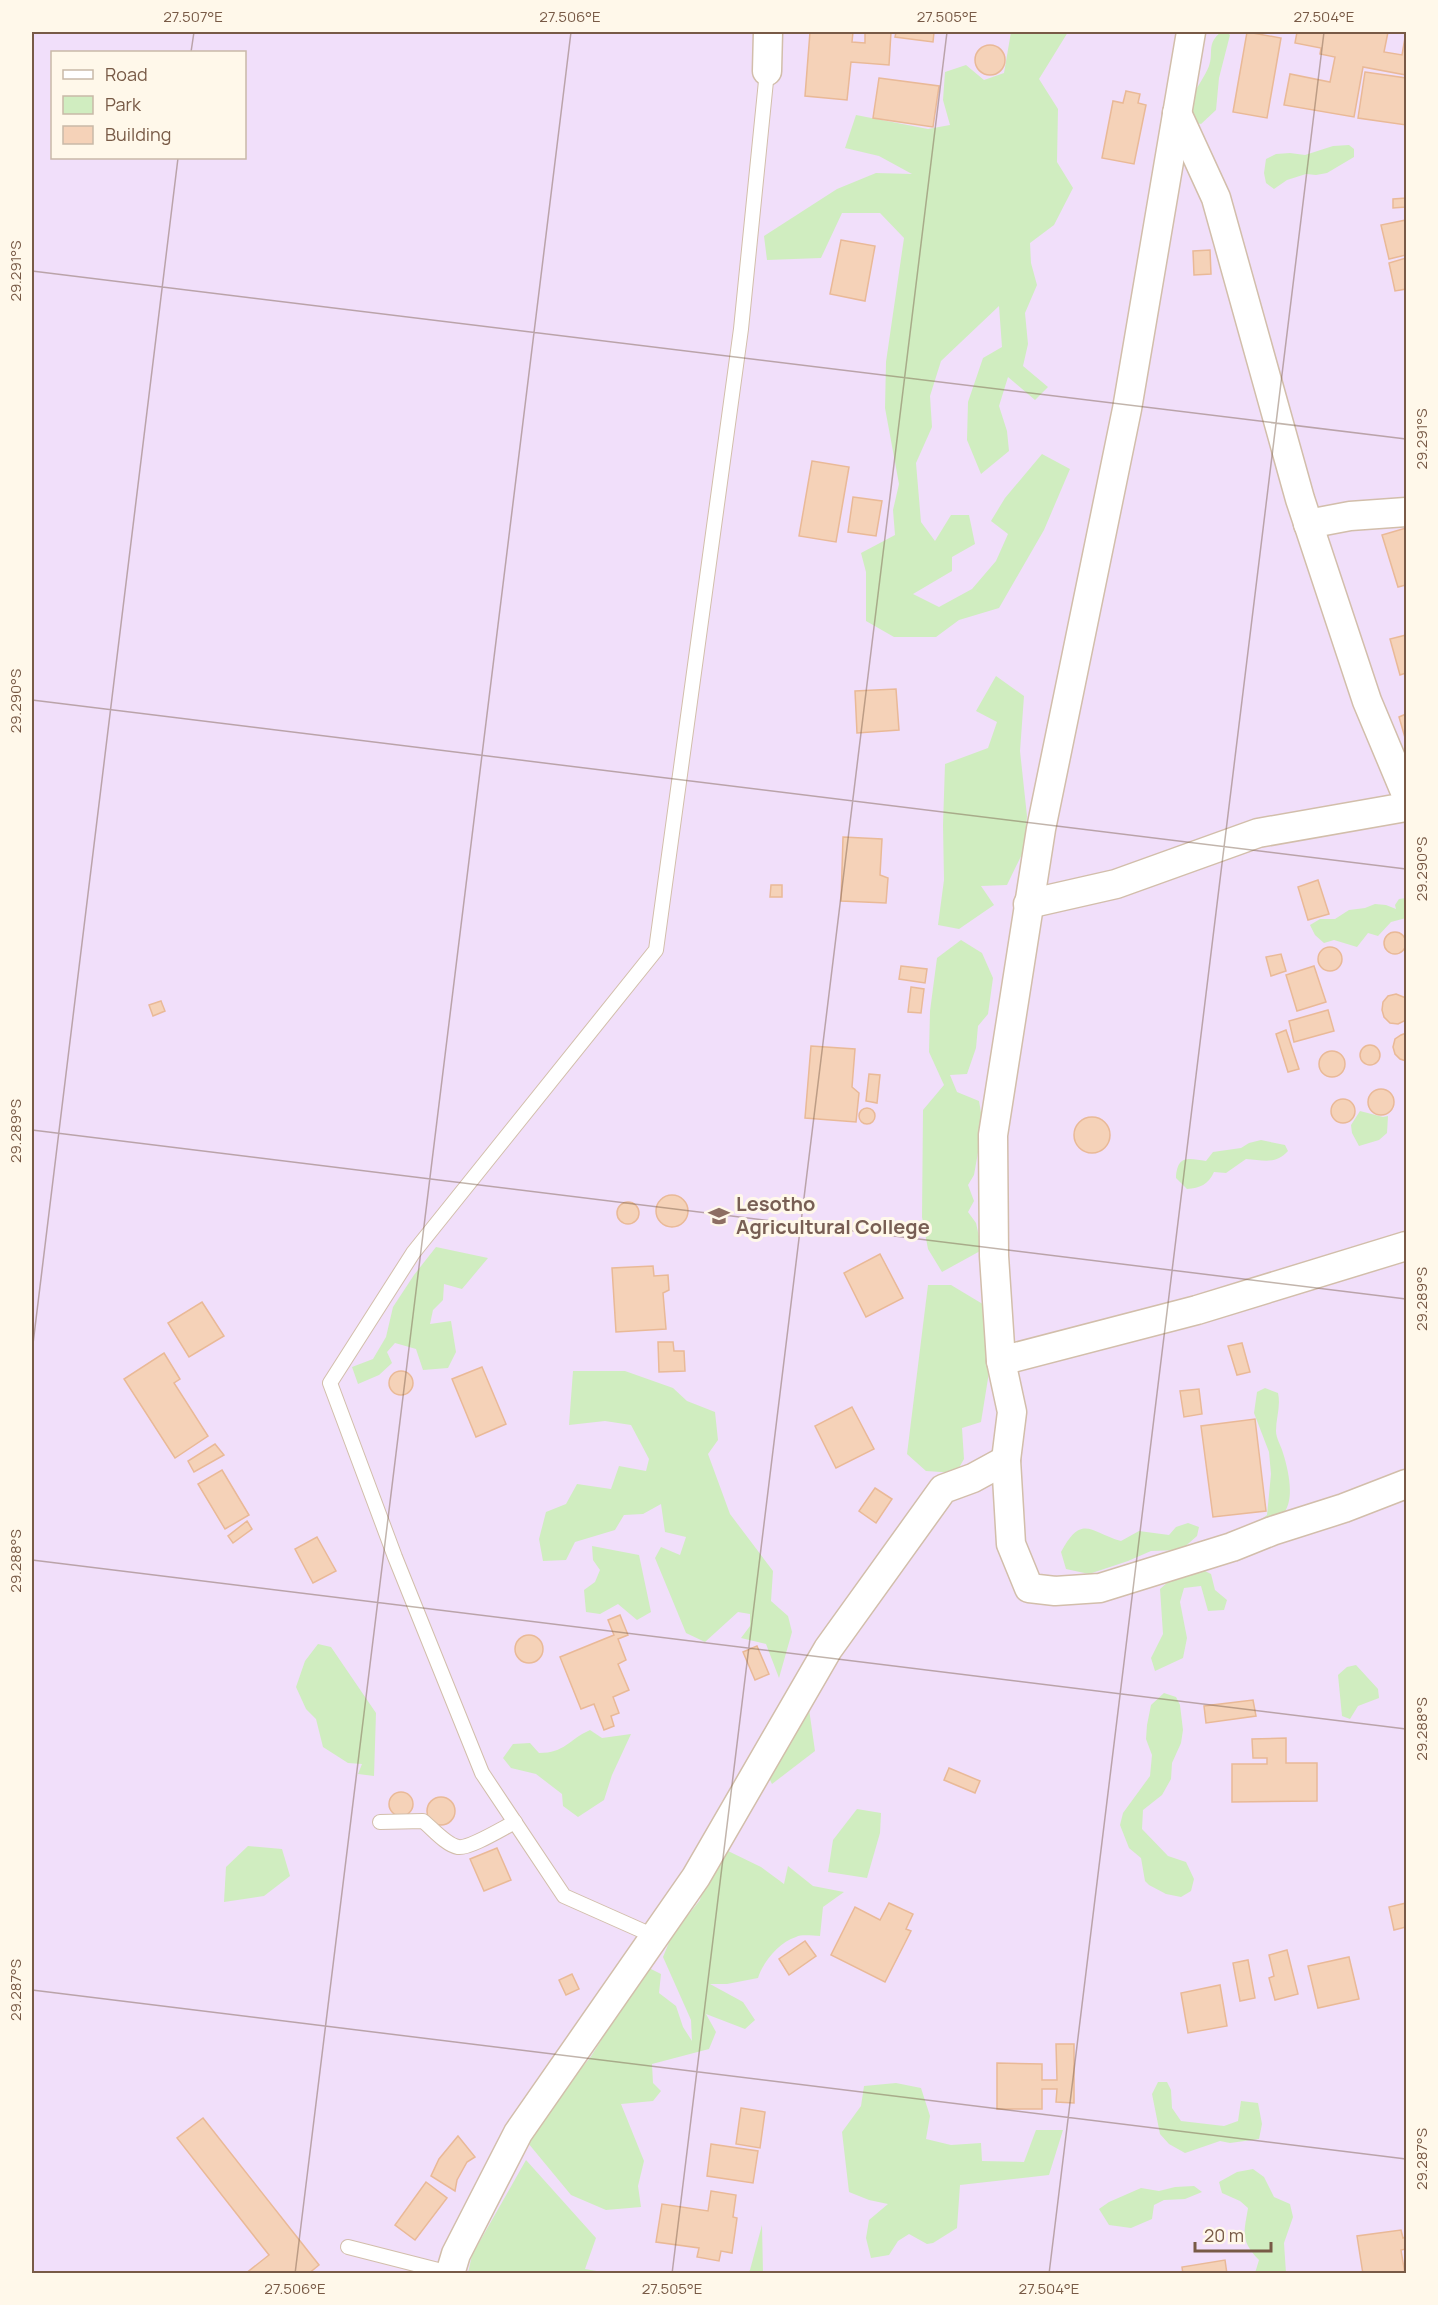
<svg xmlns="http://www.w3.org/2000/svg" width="1438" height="2305" font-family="Manrope,sans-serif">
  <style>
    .education { fill: #f1dffa; fill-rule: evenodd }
    .green { fill: #d0edc0 }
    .building { fill: #f5d2b8; stroke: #e9b997; stroke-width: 1.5 }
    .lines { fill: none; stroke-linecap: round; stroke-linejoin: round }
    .lane-casing { stroke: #d2beaa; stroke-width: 16 }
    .street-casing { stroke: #d2beaa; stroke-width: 31 }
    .lane { stroke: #fff; stroke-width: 14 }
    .street { stroke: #fff; stroke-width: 28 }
    .ticks { fill: none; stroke: #785a46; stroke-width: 1.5; stroke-opacity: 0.45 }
    .labels { text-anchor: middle; stroke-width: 6; stroke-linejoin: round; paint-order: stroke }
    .education-label { font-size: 20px; font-weight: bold; fill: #785e54; stroke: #fff8ea; text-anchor: start }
    .neatline { fill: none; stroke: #785a46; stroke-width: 2 }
    .ticks-label { font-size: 15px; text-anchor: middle; fill: #785a46 }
  </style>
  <rect width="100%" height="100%" fill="#fef4e2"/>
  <path class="education" d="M32 32H1406V2273H32ZM52 52H244V158H52Z"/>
  <g class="green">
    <polygon points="1011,32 1068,32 1039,79 1058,109 1057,162 1073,188 1054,225 1030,243 1031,263 1037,285 1025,313 1028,344 1023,366 1048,387 1035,400 1008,377 999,406 1007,431 1009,451 981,474 967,440 968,402 983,358 1002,347 999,306 941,361 930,396 932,427 916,463 921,522 935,541 951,515 969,515 975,544 952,557 952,571 913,594 939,607 972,589 996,561 1008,534 991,521 1005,498 1042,454 1070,469 1044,530 999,608 959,620 936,637 894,637 866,621 866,572 861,553 895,535 893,510 899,484 885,408 886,362 904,238 880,213 842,213 821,258 767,260 764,236 837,189 876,173 912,174 879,156 845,148 856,115 928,129 950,125 943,100 945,72 966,65 984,80 1004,73"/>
    <path d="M1221 32H1226L1230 35 1219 78 1216 110 1201 124 1197 123C1183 98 1200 88 1209 66 1214 53 1206 44 1221 32Z"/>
    <polygon points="1349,145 1354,149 1354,157 1327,173 1316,175 1306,174 1287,180 1274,189 1266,183 1264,173 1266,159 1276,154 1290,153 1305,155 1333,146"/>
    <polygon points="996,676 1024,696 1020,751 1027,816 1024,850 1007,885 981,886 994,905 959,929 938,925 944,880 943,825 945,764 988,748 997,722 976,711"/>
    <polygon points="1406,898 1406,918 1391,922 1378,936 1368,933 1357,947 1334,940 1324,943 1315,935 1310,925 1320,919 1335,919 1349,910 1365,908 1375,904 1386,905 1396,909 1395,905 1399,899"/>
    <polygon points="961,940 982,953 993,978 988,1014 978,1026 976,1048 967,1074 950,1075 957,1092 979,1101 983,1124 974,1175 968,1185 974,1201 968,1212 976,1223 982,1250 942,1272 928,1249 922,1217 923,1110 944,1085 929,1052 930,1011 937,958"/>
    <polygon points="1360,1111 1383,1117 1388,1116 1387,1133 1379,1140 1359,1146 1352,1133 1351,1125"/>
    <path d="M1261 1140 1285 1145 1288 1151C1275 1165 1263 1160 1246 1159L1226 1173 1214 1172C1208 1185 1200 1188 1187 1189L1176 1178C1177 1155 1188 1158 1206 1161L1213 1152 1241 1148 1249 1143Z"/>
    <polygon points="436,1247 488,1258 462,1289 444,1284 443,1300 433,1310 430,1324 451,1321 456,1352 448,1368 423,1370 416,1349 395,1343 387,1352 392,1363 379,1375 358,1384 352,1367 373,1359 386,1337 393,1307 414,1275"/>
    <polygon points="928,1285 951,1285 1011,1321 991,1360 981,1422 962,1428 964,1459 956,1473 926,1471 907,1454"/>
    <polygon points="573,1371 625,1371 673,1388 687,1401 715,1412 718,1440 708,1454 730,1514 773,1571 771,1601 788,1616 792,1632 779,1678 766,1644 741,1638 750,1626 750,1614 738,1612 705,1642 686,1633 655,1558 661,1547 680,1555 686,1537 665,1532 661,1504 643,1514 624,1515 615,1530 575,1542 566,1560 543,1561 539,1539 546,1512 566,1504 577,1484 611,1489 619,1466 646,1471 649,1459 631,1425 605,1421 569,1425"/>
    <path d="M1265 1388 1278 1393C1281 1406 1276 1418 1276 1431 1276 1438 1281 1446 1283 1453 1291 1478 1300 1525 1260 1520L1267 1515 1271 1474 1269 1452 1254 1413 1257 1392Z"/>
    <path d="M1188 1523 1199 1527 1197 1536 1181 1550 1151 1551 1128 1561 1089 1574 1066 1569 1061 1552C1082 1513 1090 1532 1121 1541L1139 1531 1169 1535 1176 1527Z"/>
    <polygon points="592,1546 639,1555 651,1612 637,1620 618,1604 600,1614 586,1612 584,1590 595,1582 600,1570 593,1560"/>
    <polygon points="1203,1570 1211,1574 1215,1590 1227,1600 1224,1610 1208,1611 1201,1586 1184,1588 1180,1602 1187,1638 1183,1658 1155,1671 1151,1658 1163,1634 1160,1589 1175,1576"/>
    <polygon points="318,1644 331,1647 376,1713 374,1776 358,1774 362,1764 348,1763 323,1747 316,1719 306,1709 296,1687 305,1661"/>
    <polygon points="1356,1665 1378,1689 1379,1698 1358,1706 1350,1719 1342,1716 1338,1675 1347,1667"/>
    <polygon points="1164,1693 1176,1697 1180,1705 1183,1730 1181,1743 1172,1763 1171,1779 1162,1795 1143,1810 1142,1829 1168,1856 1186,1862 1194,1879 1191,1891 1181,1897 1166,1894 1149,1885 1145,1881 1141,1858 1129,1848 1120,1825 1123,1813 1150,1776 1152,1755 1146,1739 1147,1725 1151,1705"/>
    <polygon points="809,1709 815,1751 772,1784 766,1772"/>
    <path d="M590 1730 602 1738 631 1734 612 1775 604 1800 578 1817 563 1806 562 1794 536 1774 511 1768 503 1758 513 1744 530 1743 539 1753C565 1753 568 1740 590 1730Z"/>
    <polygon points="857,1809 881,1813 880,1833 867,1878 828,1872 833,1840"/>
    <polygon points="248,1846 282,1849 290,1876 264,1896 224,1902 226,1867"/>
    <path d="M726 1850 761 1867 784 1884 788 1866 813 1886 844 1892 823 1907 820 1936C813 1936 802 1934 796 1937 779 1942 763 1962 758 1978L727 1984H710L743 2002 755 2020 745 2029 706 2014 716 2032 709 2049 652 2064 653 2083 661 2091 653 2101 621 2104 644 2161 638 2186 641 2207 606 2210 571 2195 528 2143 567 2084 590 2058 647 1967 661 1974 659 1993 676 2006 683 2027 692 2041 691 2020 663 1957 672 1935 700 1900 706 1871Z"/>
    <polygon points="1158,2082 1167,2082 1171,2090 1172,2108 1181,2121 1224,2126 1238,2121 1241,2101 1258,2103 1262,2124 1259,2139 1230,2143 1220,2141 1185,2153 1169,2144 1160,2134 1152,2094"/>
    <polygon points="896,2083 921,2088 930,2116 926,2139 951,2145 981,2143 982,2161 1024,2162 1036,2130 1063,2130 1049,2175 960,2185 957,2228 933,2243 927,2244 909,2234 898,2241 889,2255 871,2258 866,2238 869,2220 888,2204 869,2200 849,2192 842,2132 861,2106 864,2086"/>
    <polygon points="526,2160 596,2238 585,2269 608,2273 468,2273 472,2255"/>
    <path d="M1253 2169 1264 2177 1274 2197 1290 2204 1293 2217 1284 2243 1286 2273H1255L1259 2260C1240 2240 1244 2233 1248 2208L1240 2201 1222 2193 1219 2182 1237 2172Z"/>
    <polygon points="1194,2186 1202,2192 1185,2199 1164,2200 1154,2205 1152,2219 1131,2228 1109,2225 1099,2209 1109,2202 1141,2188 1159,2191 1175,2187"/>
    <polygon points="762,2225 763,2273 748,2273 750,2270"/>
  </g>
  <g class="building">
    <polygon points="810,32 853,32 852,42 865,43 865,32 891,32 889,65 851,62 847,100 805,96"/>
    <polygon points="896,32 934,32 933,42 895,37"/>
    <polygon points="1247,32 1281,38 1267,118 1233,112"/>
    <polygon points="1297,32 1388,32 1384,52 1402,55 1406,32 1406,75 1363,67 1354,117 1284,105 1290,74 1330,82 1335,57 1320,54 1321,48 1295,43"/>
    <circle cx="990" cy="60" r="15"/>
    <polygon points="1365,72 1406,78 1406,125 1358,118"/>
    <polygon points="879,78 939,86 933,127 873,118"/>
    <polygon points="1126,91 1140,94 1138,103 1146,105 1134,164 1102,158 1113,101 1123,103"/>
    <polygon points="1406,198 1406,207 1393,208 1393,199"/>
    <polygon points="1406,220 1406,255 1389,259 1381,225"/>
    <polygon points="841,240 875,246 865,301 830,294"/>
    <polygon points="1210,250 1211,274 1194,275 1193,251"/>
    <polygon points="1406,258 1406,289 1395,291 1389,263"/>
    <polygon points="812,461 849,467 836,542 799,536"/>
    <polygon points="853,497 882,501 876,536 848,532"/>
    <polygon points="1406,528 1406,585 1398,587 1382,535"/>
    <polygon points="1406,635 1406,673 1400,675 1390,639"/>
    <polygon points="896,689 899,730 857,733 855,691"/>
    <polygon points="1406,714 1406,741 1399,717"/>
    <polygon points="843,837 882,839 880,875 888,878 886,903 841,901"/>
    <polygon points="1318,880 1329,914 1308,920 1298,887"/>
    <polygon points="771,885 782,885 782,897 770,897"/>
    <circle cx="1395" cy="943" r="11"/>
    <circle cx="1330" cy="959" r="12"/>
    <polygon points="1281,954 1286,971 1271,976 1266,957"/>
    <polygon points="901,966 927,969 925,983 899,979"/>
    <polygon points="1314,966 1326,1002 1297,1011 1286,975"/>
    <polygon points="911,987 924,989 921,1013 908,1012"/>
    <polygon points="1396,994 1406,998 1406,1020 1398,1024 1390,1023 1384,1017 1382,1010 1383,1002 1388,996"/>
    <polygon points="161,1001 165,1011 153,1016 149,1005"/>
    <polygon points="1328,1010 1334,1031 1294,1042 1289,1021"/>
    <polygon points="1286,1030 1299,1069 1288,1072 1276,1034"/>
    <polygon points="1406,1033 1406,1061 1400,1059 1395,1054 1393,1047 1395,1039 1401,1035"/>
    <circle cx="1370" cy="1055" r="10"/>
    <polygon points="811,1046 855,1049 852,1087 859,1093 856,1122 805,1118"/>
    <circle cx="1332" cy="1064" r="13"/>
    <polygon points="869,1074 880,1075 877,1103 866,1101"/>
    <circle cx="1381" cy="1102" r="13"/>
    <circle cx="1343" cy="1111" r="12"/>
    <circle cx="867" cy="1116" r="8"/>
    <circle cx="1092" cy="1135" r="18"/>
    <circle cx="672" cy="1211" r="16"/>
    <circle cx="628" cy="1213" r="11"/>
    <polygon points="880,1254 903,1298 866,1317 844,1273"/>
    <polygon points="653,1266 654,1276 668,1275 669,1290 663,1293 666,1329 616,1332 612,1268"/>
    <polygon points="202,1302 224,1336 189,1357 168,1323"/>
    <polygon points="658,1342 673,1342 674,1351 684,1351 685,1371 659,1372"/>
    <polygon points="1242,1343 1250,1372 1237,1375 1228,1346"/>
    <polygon points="164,1353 180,1379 174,1383 208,1436 175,1458 124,1379"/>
    <polygon points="482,1367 506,1424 476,1437 452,1379"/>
    <circle cx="401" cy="1383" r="12"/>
    <polygon points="1199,1389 1202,1414 1184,1417 1180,1391"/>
    <polygon points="852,1407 874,1449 836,1468 815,1426"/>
    <polygon points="1255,1419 1266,1511 1213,1517 1201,1426"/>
    <polygon points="215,1444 224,1455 194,1472 188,1461"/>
    <polygon points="222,1470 249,1515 225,1529 198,1484"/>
    <polygon points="875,1488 892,1499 876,1523 859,1511"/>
    <polygon points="247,1521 252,1529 233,1543 228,1536"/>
    <polygon points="317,1537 336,1571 313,1583 295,1549"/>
    <polygon points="620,1615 628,1635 618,1639 626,1660 618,1664 629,1690 613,1697 619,1713 611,1716 614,1726 604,1730 594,1704 581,1709 560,1657 614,1635 608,1620"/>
    <circle cx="529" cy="1649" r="14"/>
    <polygon points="757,1646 769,1674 755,1680 743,1652"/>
    <polygon points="1253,1700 1256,1716 1206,1723 1204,1706"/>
    <polygon points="1286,1738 1286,1763 1317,1763 1317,1801 1232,1802 1232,1764 1267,1764 1267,1758 1253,1758 1252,1739"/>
    <polygon points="949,1768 980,1781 975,1793 944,1780"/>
    <circle cx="401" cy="1804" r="12"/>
    <circle cx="441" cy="1811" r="14"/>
    <polygon points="497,1848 511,1880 484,1891 470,1859"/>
    <polygon points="889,1903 913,1914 906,1929 911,1931 885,1982 831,1955 855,1907 880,1920"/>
    <polygon points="1406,1903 1406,1927 1394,1930 1389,1907"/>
    <polygon points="805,1941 816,1956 789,1975 779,1959"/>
    <polygon points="1287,1950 1298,1994 1275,2000 1269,1978 1274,1976 1269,1955"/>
    <polygon points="1349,1957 1359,1999 1318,2008 1308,1966"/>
    <polygon points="1248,1960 1255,1998 1240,2001 1233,1963"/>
    <polygon points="572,1974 579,1989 566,1995 559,1980"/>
    <polygon points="1220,1985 1227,2026 1188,2033 1181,1993"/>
    <polygon points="1056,2044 1074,2044 1074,2103 1056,2102 1057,2089 1042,2089 1042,2109 997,2109 997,2063 1042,2064 1042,2080 1057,2080"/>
    <polygon points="741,2108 765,2112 760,2148 736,2144"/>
    <polygon points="203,2118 319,2265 308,2274 245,2274 269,2255 177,2138"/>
    <polygon points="458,2136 475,2157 467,2162 457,2180 455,2191 431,2176 439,2159"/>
    <polygon points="711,2144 758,2151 753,2183 707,2176"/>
    <polygon points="426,2182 447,2198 415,2240 395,2225"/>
    <polygon points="711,2191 736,2195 733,2217 737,2218 732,2253 721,2251 719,2261 697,2257 699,2248 656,2242 662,2204 708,2211"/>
    <polygon points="1401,2230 1403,2238 1406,2237 1406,2249 1401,2250 1405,2274 1363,2274 1357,2236"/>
    <polygon points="1225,2260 1227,2274 1183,2274 1182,2267"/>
  </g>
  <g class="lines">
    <defs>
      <g id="lane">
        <path d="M380 1822 423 1821C432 1828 446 1845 458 1847 469 1849 503 1828 515 1822"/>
        <polyline points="654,1936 564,1896 482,1773 395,1557 330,1383 413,1253 656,950 741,329 767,71"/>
        <polyline points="348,2247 450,2273"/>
      </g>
      <g id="street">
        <polyline points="1191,32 1127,409 1041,829 993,1135 994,1256 1001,1361 1012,1412 1006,1460 1011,1544 1029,1588 1055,1591 1100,1588 1232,1547 1272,1531 1344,1508 1406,1484"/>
        <polyline points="767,71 768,32"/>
        <polyline points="1177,113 1216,198 1300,499 1367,701 1406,794"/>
        <polyline points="1308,524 1350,516 1406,512"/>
        <polyline points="1028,904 1116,884 1258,833 1406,807"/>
        <polyline points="1001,1361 1197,1310 1406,1246"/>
        <polyline points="450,2274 456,2254 518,2133 696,1877 828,1649 943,1489 973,1478 1006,1460"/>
      </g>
    </defs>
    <use href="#lane" class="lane-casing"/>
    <use href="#street" class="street-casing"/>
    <use href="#lane" class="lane"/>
    <use href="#street" class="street"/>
  </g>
  <path class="ticks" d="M191 52 194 32M32 271 1406 439M32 700 1406 869M32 1130 1406 1299M32 1352 178 158M32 1560 1406 1729M32 1990 1406 2159M295 2274 571 32M672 2274 947 32M1049 2274 1324 32"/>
  <defs>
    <symbol id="university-bare" viewBox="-9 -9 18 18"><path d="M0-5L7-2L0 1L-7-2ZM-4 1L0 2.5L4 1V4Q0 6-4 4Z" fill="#8d6e63" stroke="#fff8ea" stroke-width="2.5" paint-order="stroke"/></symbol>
  </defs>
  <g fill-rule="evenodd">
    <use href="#university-bare" x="704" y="1201" width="30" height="30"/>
  </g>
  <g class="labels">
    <g class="education-label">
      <text x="736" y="1211">Lesotho<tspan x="736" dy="23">Agricultural College</tspan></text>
    </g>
  </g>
  <rect width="1438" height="2305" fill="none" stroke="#fff8ea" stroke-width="66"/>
  <rect x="51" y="51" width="195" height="108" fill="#fff8ea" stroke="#c9b9a8" stroke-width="1.5"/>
  <rect x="63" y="70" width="30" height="9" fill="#ffffff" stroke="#c9b9a8" stroke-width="1.5"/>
  <text x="105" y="81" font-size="18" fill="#785a46">Road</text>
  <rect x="63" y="96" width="30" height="18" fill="#d0edc0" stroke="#c9b9a8" stroke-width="1.5"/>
  <text x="105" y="111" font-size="18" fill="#785a46">Park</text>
  <rect x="63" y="126" width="30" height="18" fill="#f5d2b8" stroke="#c9b9a8" stroke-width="1.5"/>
  <text x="105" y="141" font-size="18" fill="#785a46">Building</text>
  <path d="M1195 2242v9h76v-9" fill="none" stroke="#785a46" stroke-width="3"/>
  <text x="1204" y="2242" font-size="18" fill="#785a46" stroke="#fff8ea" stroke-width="4.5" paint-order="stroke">20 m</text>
  <rect x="33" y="33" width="1372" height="2239" class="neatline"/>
  <g class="ticks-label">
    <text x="193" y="22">27.507°E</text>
    <text x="570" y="22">27.506°E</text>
    <text x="947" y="22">27.505°E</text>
    <text x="1324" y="22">27.504°E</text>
    <text transform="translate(16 271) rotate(-90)" y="5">29.291°S</text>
    <text transform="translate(1422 439) rotate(-90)" y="5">29.291°S</text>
    <text transform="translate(16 701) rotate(-90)" y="5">29.290°S</text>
    <text transform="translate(1422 869) rotate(-90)" y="5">29.290°S</text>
    <text transform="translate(16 1131) rotate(-90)" y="5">29.289°S</text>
    <text transform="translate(1422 1299) rotate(-90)" y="5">29.289°S</text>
    <text transform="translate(16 1561) rotate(-90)" y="5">29.288°S</text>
    <text transform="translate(1422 1729) rotate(-90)" y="5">29.288°S</text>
    <text transform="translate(16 1990) rotate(-90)" y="5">29.287°S</text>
    <text transform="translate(1422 2159) rotate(-90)" y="5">29.287°S</text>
    <text x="295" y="2294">27.506°E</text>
    <text x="672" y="2294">27.505°E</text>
    <text x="1049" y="2294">27.504°E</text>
  </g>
</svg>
